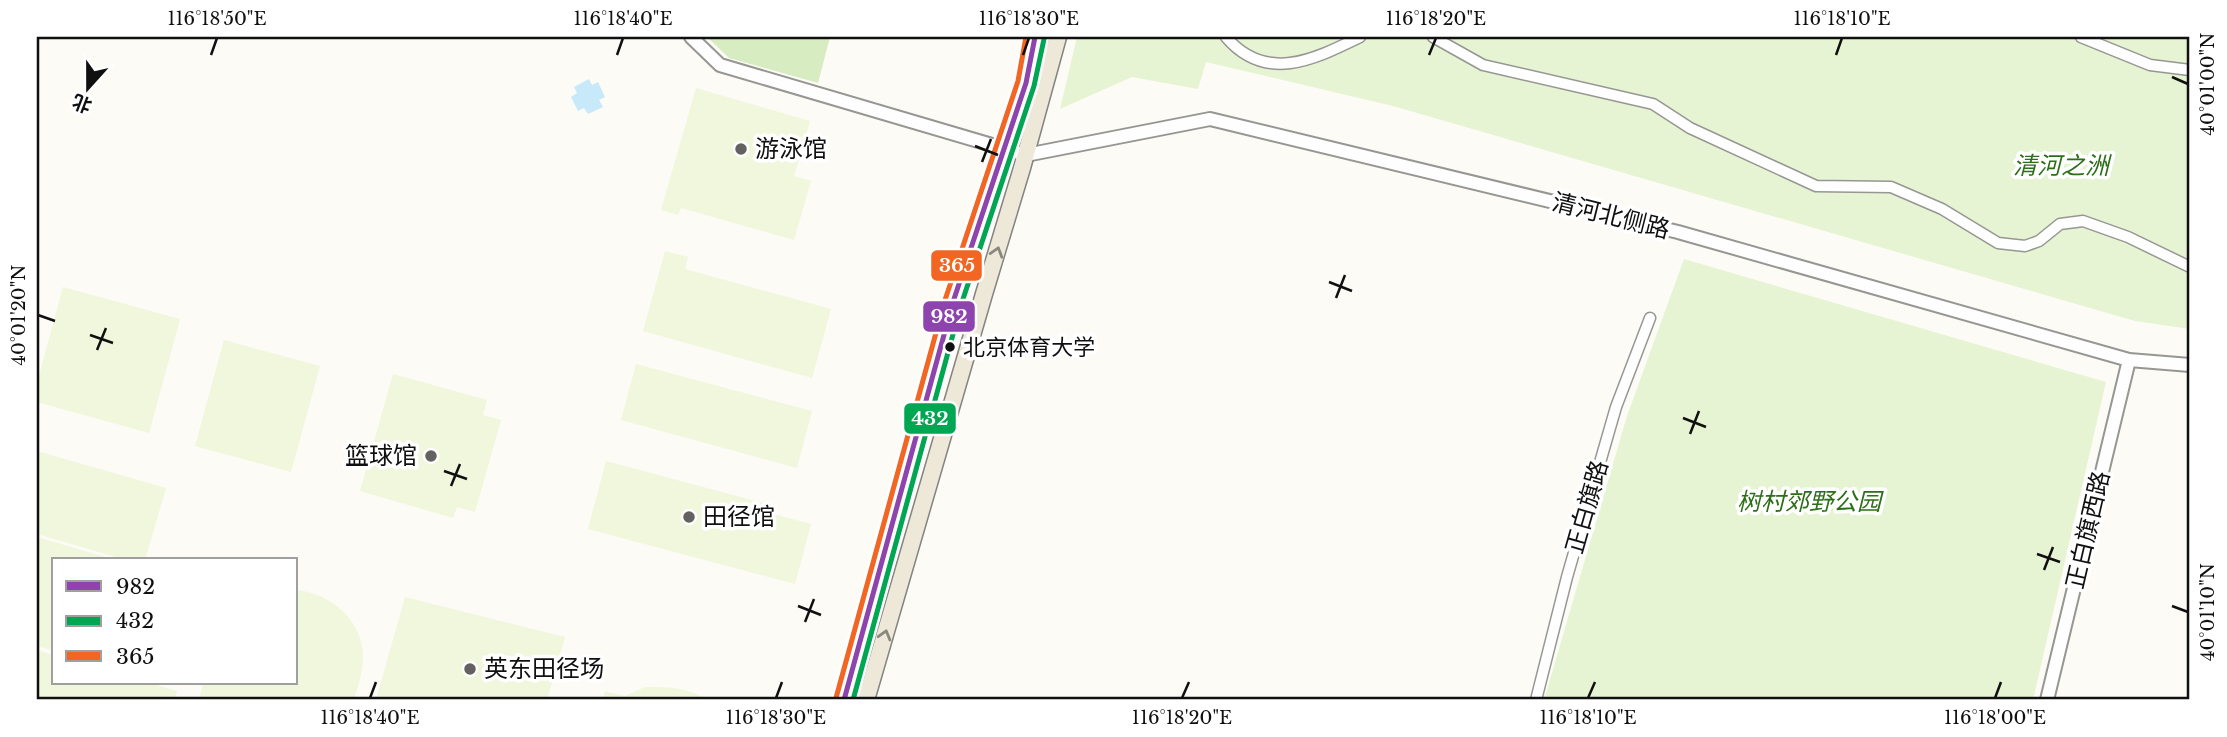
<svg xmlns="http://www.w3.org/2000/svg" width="2227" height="737" font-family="'Libre Baskerville','Noto Sans SC',serif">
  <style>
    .green { fill: #e7f4d3 }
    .forest { fill: #d7ecc0 }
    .pitch { fill: #f0f7dd }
    .water { fill: #c8e9f9 }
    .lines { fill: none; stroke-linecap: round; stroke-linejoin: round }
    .minor-casing { stroke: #969693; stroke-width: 13 }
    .tertiary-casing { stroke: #969693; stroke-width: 16 }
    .primary-casing { stroke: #848380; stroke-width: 19 }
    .minor { stroke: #fffefe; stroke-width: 10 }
    .tertiary { stroke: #fffefe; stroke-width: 12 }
    .primary { stroke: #eee8d9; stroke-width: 16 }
    .bus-1-casing { stroke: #fff; stroke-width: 10 }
    .bus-2-casing { stroke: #fff; stroke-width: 10 }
    .bus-3-casing { stroke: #fff; stroke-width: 10 }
    .bus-1 { stroke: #8e44ad; stroke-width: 5 }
    .bus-2 { stroke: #00a651; stroke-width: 5 }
    .bus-3 { stroke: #f26522; stroke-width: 5 }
    .oneway { stroke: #8a877f }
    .ticks { fill: none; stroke: #101010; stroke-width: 2.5 }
    .poi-dot { fill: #636260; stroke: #fff; stroke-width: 2.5 }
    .bus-dot { fill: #101010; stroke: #fff; stroke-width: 2.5 }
    .labels { text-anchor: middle; stroke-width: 7; stroke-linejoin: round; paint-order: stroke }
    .bus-label { font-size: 22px; fill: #101010; stroke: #fff; text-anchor: start }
    .poi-label { font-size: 24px; fill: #101010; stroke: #fff; text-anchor: start }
    .park-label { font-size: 24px; font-style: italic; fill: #2d6e19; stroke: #fff }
    .street-label { font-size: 24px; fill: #101010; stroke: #fff }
    .line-badge { stroke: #fff; stroke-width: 2.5 }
    .badge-label { font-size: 19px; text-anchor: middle; font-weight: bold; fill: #fff }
    .neatline { fill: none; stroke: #101010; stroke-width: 2.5 }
    .ticks-label { font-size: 18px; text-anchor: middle; fill: #101010 }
  </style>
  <rect width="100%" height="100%" fill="#fcfbf5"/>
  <g class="green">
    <polygon points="1077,37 2190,37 2190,329 2135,321 1393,106 1206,62 1198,89 1132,77 1060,109"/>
    <polygon points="1684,259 2106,382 2033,700 1544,700 1627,416"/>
  </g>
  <polygon class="forest" points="707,37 830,37 818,83 729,58"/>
  <g class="pitch">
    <polygon points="696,88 810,121 794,176 811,181 794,240 681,208 678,215 661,210"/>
    <polygon points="665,251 688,257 685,269 831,309 812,378 643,331"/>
    <polygon points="63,287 180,319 149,433 37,402 37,383"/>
    <polygon points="224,340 320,366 291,472 195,446"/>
    <polygon points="636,364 812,411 797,468 621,420"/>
    <polygon points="393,374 487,400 483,415 501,420 475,512 457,507 453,518 360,491"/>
    <polygon points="37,451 166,488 145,560 126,560 37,534"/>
    <polygon points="606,461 767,504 766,512 811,524 795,584 588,529"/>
    <polygon points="37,537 116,560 54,560 54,651 37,646"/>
    <path d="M296 590C330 593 363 620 363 657 363 672 358 686 354 700H199L203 683H296Z"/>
    <polygon points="405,597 565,637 547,700 376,700"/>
    <polygon points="37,650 54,655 54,683 149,683 177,691 175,700 37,700"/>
    <path d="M645 687C668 687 688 687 707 700H603L605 691 625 696Z"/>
  </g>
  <polygon class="water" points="589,79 592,85 598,82 605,97 599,100 603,107 588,114 584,108 578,111 571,97 577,93 574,87"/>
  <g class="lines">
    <defs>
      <g id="minor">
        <path d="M1226 37C1266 84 1315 59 1360 37"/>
        <polyline points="1433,37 1483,65 1653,104 1690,128 1816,186 1891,187 1942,209 1998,243 2025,246 2039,241 2060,224 2083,221 2128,237 2190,267"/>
        <polyline points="2081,37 2150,65 2190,70"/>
        <polyline points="1536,700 1567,577 1616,407 1650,318"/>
      </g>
      <g id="tertiary">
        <polyline points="691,37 720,65 1026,155 1210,119 1678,232 2129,360 2190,365"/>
        <polyline points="2047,700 2129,360"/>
      </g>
      <g id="primary">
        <polyline points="844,700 953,302 1026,83 1035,37"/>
        <polyline points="866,700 984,294 1022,168 1058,37"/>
      </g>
    </defs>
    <use href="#minor" class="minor-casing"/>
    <use href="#tertiary" class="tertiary-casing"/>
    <use href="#primary" class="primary-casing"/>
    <use href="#minor" class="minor"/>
    <use href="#tertiary" class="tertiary"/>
    <use href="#primary" class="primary"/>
    <defs>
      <polyline id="bus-1" points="844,700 953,302 1026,83 1035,37"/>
      <polyline id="bus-2" points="853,700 961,305 1034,86 1044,39"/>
      <polyline id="bus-3" points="836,698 945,300 1018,81 1026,37"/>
    </defs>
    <use href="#bus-1" class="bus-1-casing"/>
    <use href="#bus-2" class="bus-2-casing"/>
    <use href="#bus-3" class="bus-3-casing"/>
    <use href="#bus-1" class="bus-1"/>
    <use href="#bus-2" class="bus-2"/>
    <use href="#bus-3" class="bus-3"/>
  </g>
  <defs><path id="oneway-chevron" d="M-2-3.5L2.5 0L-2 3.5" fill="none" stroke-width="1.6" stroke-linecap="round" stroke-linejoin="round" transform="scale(1.75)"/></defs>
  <g class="oneway">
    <use href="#oneway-chevron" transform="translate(997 252) rotate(-73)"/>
    <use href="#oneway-chevron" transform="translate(885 635) rotate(-74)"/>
  </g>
  <path class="ticks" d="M211 55 217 38M617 55 623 38M1023 55 1029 38M1429 55 1436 38M1836 55 1842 38M2172 77 2188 84M975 146 998 155M982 162 991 139M1329 282 1352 291M1336 298 1345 275M38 315 55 321M90 335 113 343M97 350 106 328M1683 418 1706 427M1690 434 1699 411M444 471 467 479M451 486 460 464M2037 554 2060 562M2044 570 2053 547M798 606 821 615M2172 606 2188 612M805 622 814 599M370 698 376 682M776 698 782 682M1182 698 1189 682M1588 698 1595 682M1995 698 2001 682"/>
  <g class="poi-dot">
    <circle cx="741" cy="149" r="7"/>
    <circle cx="431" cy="456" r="7"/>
    <circle cx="689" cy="517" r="7"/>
    <circle cx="470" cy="669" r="7"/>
  </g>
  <circle class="bus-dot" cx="950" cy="347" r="6"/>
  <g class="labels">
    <g class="bus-label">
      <text x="963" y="355">北京体育大学</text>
    </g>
    <g class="poi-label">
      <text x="755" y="157">游泳馆</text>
      <text x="417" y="464" text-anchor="end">篮球馆</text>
      <text x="703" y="525">田径馆</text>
      <text x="484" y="677">英东田径场</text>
    </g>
    <g class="park-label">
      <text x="2061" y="174">清河之洲</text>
      <text x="1809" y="510">树村郊野公园</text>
    </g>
    <g class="street-label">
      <text transform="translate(1611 216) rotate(14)" y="8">清河北侧路</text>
      <text transform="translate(1587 507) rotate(-74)" y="8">正白旗路</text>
      <text transform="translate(2088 530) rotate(-77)" y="8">正白旗西路</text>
    </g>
  </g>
  <g class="line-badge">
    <rect x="930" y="249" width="53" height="33" rx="7" fill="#f26522"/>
    <rect x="922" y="300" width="54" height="33" rx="7" fill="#8e44ad"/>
    <rect x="903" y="402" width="54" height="33" rx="7" fill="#00a651"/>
  </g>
  <g class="badge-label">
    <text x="957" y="272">365</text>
    <text x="949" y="323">982</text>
    <text x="930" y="425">432</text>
  </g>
  <rect width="2227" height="737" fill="none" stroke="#ffffff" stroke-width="77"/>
  <rect x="52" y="558" width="245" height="126" fill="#ffffff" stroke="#9f9f9f" stroke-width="2"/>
  <rect x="66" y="581" width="35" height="10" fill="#8e44ad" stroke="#9f9f9f" stroke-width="2"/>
  <text x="116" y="594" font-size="21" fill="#101010">982</text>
  <rect x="66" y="616" width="35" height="10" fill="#00a651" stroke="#9f9f9f" stroke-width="2"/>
  <text x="116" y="628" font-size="21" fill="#101010">432</text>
  <rect x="66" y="651" width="35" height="10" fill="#f26522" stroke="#9f9f9f" stroke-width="2"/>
  <text x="116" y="664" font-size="21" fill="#101010">365</text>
  <g transform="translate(88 88) rotate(201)" stroke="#ffffff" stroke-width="5" paint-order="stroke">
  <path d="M0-5L12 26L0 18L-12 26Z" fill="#101010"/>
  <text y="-10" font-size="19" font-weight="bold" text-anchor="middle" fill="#101010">北</text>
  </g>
  <rect x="38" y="38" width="2150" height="660" class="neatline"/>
  <g class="ticks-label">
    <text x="217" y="25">116°18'50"E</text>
    <text x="623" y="25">116°18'40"E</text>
    <text x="1029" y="25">116°18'30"E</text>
    <text x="1436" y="25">116°18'20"E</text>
    <text x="1842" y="25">116°18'10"E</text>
    <text transform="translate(2208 84) rotate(-90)" y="6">40°01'00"N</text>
    <text transform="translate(19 315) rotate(-90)" y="6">40°01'20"N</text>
    <text transform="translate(2208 612) rotate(-90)" y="6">40°01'10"N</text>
    <text x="370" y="724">116°18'40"E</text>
    <text x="776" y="724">116°18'30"E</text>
    <text x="1182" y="724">116°18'20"E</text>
    <text x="1588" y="724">116°18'10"E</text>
    <text x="1995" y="724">116°18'00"E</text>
  </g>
</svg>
